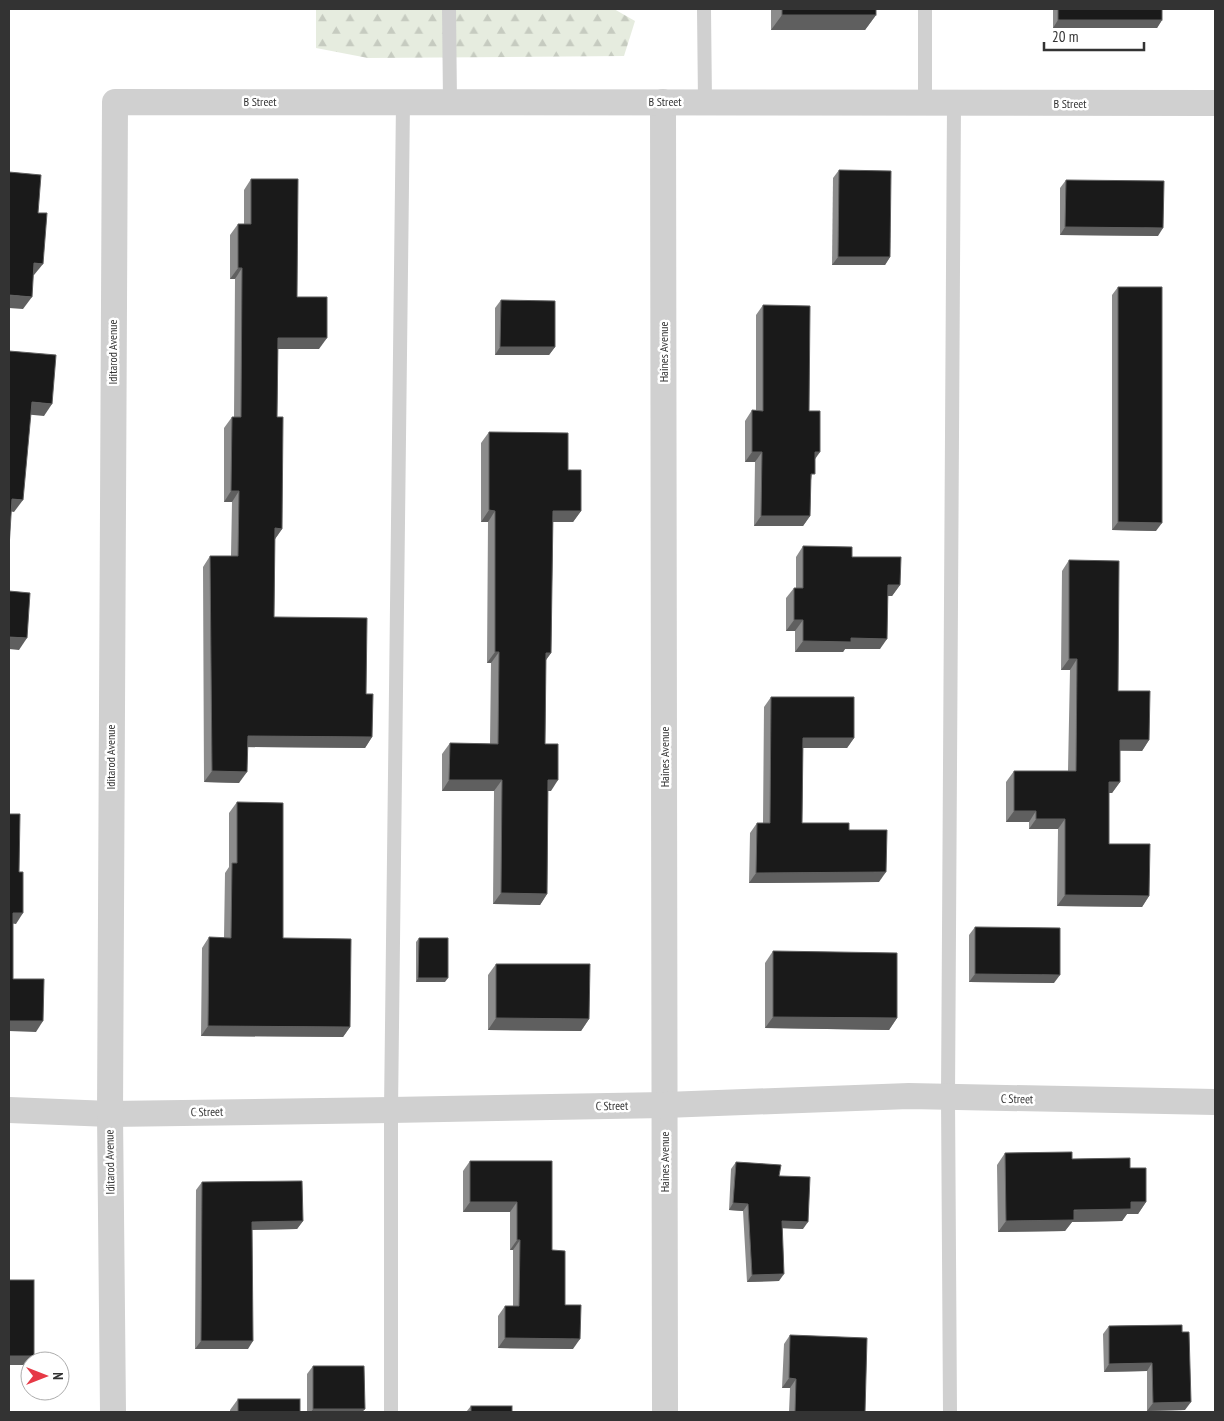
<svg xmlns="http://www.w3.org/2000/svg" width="1224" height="1421" font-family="'PT Sans Narrow',sans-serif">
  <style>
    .forest { fill: url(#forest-firs) }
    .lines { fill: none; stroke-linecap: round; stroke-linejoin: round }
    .service { stroke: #d0d0d0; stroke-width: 14 }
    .minor { stroke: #d0d0d0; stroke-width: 26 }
    .wall { fill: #8c8c8c }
    .shaded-wall { fill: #5f5f5f }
    .building { fill: #1a1a1a; stroke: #5f5f5f }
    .labels { text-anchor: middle; stroke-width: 5; stroke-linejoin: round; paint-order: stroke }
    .street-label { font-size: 12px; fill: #333; stroke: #fff }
  </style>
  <defs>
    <pattern id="forest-firs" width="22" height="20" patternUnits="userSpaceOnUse" patternTransform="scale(1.25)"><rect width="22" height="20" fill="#e6ecdf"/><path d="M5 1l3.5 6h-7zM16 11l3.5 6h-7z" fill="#c6cbc0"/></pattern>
  </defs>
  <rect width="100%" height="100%" fill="#fff"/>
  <polygon class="forest" points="316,9 614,9 635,21 624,56 368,58 316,48"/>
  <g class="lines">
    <g class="service">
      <polyline points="449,9 450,102"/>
      <polyline points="704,9 705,102"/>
      <polyline points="925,9 925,105"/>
      <polyline points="391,1412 391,1110 403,102"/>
      <polyline points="950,1412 948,1097 954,104"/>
    </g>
    <g class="minor">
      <polyline points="663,102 665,1412"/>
      <polyline points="9,1110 110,1114 391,1110 665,1105 909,1096 1215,1102"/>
      <polyline points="113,1412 110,1114 115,102 1215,103"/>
    </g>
  </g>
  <g class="wall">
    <polygon points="771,9 876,9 876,15 865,30 771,30"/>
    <polygon points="1053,9 1162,9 1162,20 1157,28 1053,28"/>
    <polygon points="839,170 890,257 885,265 832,265 833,178"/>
    <polygon points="251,179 297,297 319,349 278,349 277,417 282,529 275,539 274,617 366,694 372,737 365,748 247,747 239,783 204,782 203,567 210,556 231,556 232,502 224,502 224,428 232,417 234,417 235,279 230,279 230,235 238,224 244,224 244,190"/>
    <polygon points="1066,180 1158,236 1060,235 1060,188"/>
    <polygon points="1118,287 1156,531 1112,530 1112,295"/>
    <polygon points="501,300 555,347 549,355 495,355 495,308"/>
    <polygon points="763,305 809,411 815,459 811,480 810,516 803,526 754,526 755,462 745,462 745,421 752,410 756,410 756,315"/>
    <polygon points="489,432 568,470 581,511 573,522 553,522 551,653 546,660 545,744 551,791 548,791 547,894 540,905 493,904 494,791 442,791 442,754 450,743 490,744 491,663 487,663 488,522 481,522 481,443"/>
    <polygon points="803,546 852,557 900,585 892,596 888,596 880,649 845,649 843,652 795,652 795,631 786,631 786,598 794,588 796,588 796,557"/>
    <polygon points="1069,560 1118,691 1149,740 1142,751 1120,751 1120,782 1112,793 1109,793 1109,844 1149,896 1142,907 1057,906 1058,829 1029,829 1029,822 1006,822 1006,782 1014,771 1068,771 1070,670 1061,670 1062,571"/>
    <polygon points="771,697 854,738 847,748 803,748 802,823 849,830 879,882 749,883 750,833 757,823 763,823 764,707"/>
    <polygon points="237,802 283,938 350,1027 343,1037 201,1036 202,948 209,937 224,938 225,873 229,867 229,813"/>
    <polygon points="975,927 1054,983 969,982 969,935"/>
    <polygon points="419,938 445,982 416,982 416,942"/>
    <polygon points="773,951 897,1018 889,1030 765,1028 765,963"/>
    <polygon points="496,964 589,1019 581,1031 488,1030 488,975"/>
    <polygon points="1005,1153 1072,1159 1130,1168 1146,1202 1138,1214 1127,1214 1122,1221 1072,1222 1065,1231 998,1232 997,1165"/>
    <polygon points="470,1161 552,1161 552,1250 565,1305 573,1349 498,1348 498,1316 505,1306 513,1306 513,1250 510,1250 510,1212 463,1212 463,1171"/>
    <polygon points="736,1162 779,1176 803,1229 782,1228 779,1281 747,1282 743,1211 729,1210 731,1169"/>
    <polygon points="202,1182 303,1221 297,1229 252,1230 248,1349 195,1349 196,1190"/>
    <polygon points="1182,1325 1185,1410 1147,1411 1147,1371 1104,1372 1103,1334 1109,1326"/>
    <polygon points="790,1335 865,1412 911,1412 789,1412 790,1388 782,1388 784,1344"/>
    <polygon points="313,1366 365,1409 362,1412 307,1412 307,1374"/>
    <polygon points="238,1399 300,1412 230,1412 230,1410"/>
    <polygon points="471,1406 512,1412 466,1412"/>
  </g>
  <g class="shaded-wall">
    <polygon points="782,15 876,15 865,30 771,30"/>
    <polygon points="1058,20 1162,20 1157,28 1053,28"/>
    <polygon points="1065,227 1163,228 1158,236 1060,235"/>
    <polygon points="838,257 890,257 885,265 832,265"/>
    <polygon points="34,263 43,264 34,275 26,275"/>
    <polygon points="238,268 242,268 235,279 230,279"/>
    <polygon points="9,295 32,297 23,309 9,308"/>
    <polygon points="278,338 327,338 319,349 270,349"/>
    <polygon points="500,347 555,347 549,355 495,355"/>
    <polygon points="32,402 52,404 44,416 23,414"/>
    <polygon points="752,452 762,452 755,462 745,462"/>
    <polygon points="815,452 820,452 813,462"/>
    <polygon points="231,491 239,491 232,502 224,502"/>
    <polygon points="12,499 23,500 14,512 9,511"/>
    <polygon points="489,510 495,511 488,522 481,522"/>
    <polygon points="553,511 581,511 573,522 545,522"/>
    <polygon points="761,516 810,516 803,526 754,526"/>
    <polygon points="1118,522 1162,523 1156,531 1112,530"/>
    <polygon points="275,528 282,529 275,539"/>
    <polygon points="888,585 900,585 892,596 881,596"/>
    <polygon points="794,620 803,620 795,631 786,631"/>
    <polygon points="9,637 27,638 19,650 9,649"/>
    <polygon points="851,638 887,639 880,649 845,649 843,652 795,652 803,641"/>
    <polygon points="495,652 499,652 491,663 487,663"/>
    <polygon points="546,653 551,653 543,664"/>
    <polygon points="1069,659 1077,659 1070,670 1061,670"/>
    <polygon points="248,736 372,737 365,748 240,747"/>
    <polygon points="803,738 854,738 847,748 796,748"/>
    <polygon points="1120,740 1149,740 1142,751 1112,750"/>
    <polygon points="212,771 247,772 239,783 204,782"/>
    <polygon points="449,780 502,780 494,791 442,791"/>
    <polygon points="548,780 558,780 551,791 540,791"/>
    <polygon points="1109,782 1120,782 1112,793 1101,793"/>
    <polygon points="1014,811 1036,811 1029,822 1006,822"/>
    <polygon points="1036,819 1065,819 1058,829 1029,829"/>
    <polygon points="886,872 879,882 749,883 756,873"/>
    <polygon points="501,893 547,894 540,905 493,904"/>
    <polygon points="1065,895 1149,896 1142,907 1057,906"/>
    <polygon points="13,913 23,913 16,924 9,923"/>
    <polygon points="975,974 1060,975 1054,983 969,982"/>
    <polygon points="418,978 448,978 445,982 416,982"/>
    <polygon points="773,1017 897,1018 889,1030 765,1028"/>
    <polygon points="496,1018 589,1019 581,1031 488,1030"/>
    <polygon points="9,1021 43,1021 36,1032 9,1031"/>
    <polygon points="208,1026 350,1027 343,1037 201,1036"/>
    <polygon points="470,1202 517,1202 510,1212 463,1212"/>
    <polygon points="1131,1202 1146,1202 1138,1214 1127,1214 1122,1221 1072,1222 1065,1231 998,1232 1006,1221"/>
    <polygon points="733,1203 748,1204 743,1211 729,1210"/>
    <polygon points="303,1221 297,1229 247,1230 252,1222"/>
    <polygon points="782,1221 808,1222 803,1229 777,1228"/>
    <polygon points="517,1240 520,1240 513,1250 510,1250"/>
    <polygon points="784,1274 779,1281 747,1282 752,1275"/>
    <polygon points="505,1338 580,1339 573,1349 498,1348"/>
    <polygon points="201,1341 253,1341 248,1349 195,1349"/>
    <polygon points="9,1356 34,1356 27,1365 9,1365"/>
    <polygon points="1152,1363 1147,1371 1104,1372 1109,1364"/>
    <polygon points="789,1378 796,1379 790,1388 782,1388"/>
    <polygon points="1191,1402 1185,1410 1147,1411 1153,1403"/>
    <polygon points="313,1409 365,1409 362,1412 311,1412"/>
  </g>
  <g class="building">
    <rect x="782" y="9" width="94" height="6"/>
    <rect x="1058" y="9" width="104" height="11"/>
    <polygon points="839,170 891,171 890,257 838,257"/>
    <polygon points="9,172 41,175 38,213 47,213 43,264 34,263 32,297 9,295"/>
    <polygon points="251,179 298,179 297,297 327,297 327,338 278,338 277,417 283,417 282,529 275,528 274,617 367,618 366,694 373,694 372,737 248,736 247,772 212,771 210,556 238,556 239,491 231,491 232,417 241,417 242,268 238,268 238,224 251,224"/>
    <polygon points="1066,180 1164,181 1163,228 1065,227"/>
    <polygon points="1118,287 1162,287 1162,523 1118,522"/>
    <polygon points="501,300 555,301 555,347 500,347"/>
    <polygon points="763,305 810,306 809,411 820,411 820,452 815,452 815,474 811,474 810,516 761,516 762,452 752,452 752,410 763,411"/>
    <polygon points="9,351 56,355 52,404 32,402 23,500 12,499 9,548"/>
    <polygon points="489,432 568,433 568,470 581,470 581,511 553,511 551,653 546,653 545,744 558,744 558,780 548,780 547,894 501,893 502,780 449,780 450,743 498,744 499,652 495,652 495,511 489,510"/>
    <polygon points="803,546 852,547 852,557 901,557 900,585 888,585 887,639 851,638 851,642 803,641 803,620 794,620 794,588 803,588"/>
    <polygon points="1069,560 1119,561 1118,691 1150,691 1149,740 1120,740 1120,782 1109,782 1109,844 1150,844 1149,896 1065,895 1065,819 1036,819 1036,811 1014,811 1014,771 1076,771 1077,659 1069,659"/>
    <polygon points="9,591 30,593 27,638 9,637"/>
    <polygon points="771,697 854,697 854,738 803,738 802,823 849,823 849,830 887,830 886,872 756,873 757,823 770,823"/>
    <polygon points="237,802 283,803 283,938 351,939 350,1027 208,1026 209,937 231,938 232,863 237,863"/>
    <polygon points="9,814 20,814 19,872 23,872 23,913 13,913 13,979 44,979 43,1021 9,1021"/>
    <polygon points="975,927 1060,928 1060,975 975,974"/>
    <polygon points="419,938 448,938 448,978 418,978"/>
    <polygon points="773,951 897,953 897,1018 773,1017"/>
    <polygon points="496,964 590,964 589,1019 496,1018"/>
    <polygon points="1072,1152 1072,1159 1130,1158 1130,1168 1146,1168 1146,1202 1131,1202 1131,1209 1074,1210 1074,1220 1006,1221 1005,1153"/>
    <polygon points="470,1161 552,1161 552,1250 565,1251 565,1305 581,1305 580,1339 505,1338 505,1306 519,1306 520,1240 517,1240 517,1202 470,1202"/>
    <polygon points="736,1162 781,1165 779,1176 810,1177 808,1222 782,1221 784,1274 752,1275 748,1204 733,1203"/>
    <polygon points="302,1181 303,1221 252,1222 253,1341 201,1341 202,1182"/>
    <rect x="9" y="1280" width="25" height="76"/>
    <polygon points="1182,1325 1182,1332 1189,1332 1191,1402 1153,1403 1152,1363 1109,1364 1109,1326"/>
    <polygon points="790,1335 867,1338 865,1412 911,1412 795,1412 796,1379 789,1378"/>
    <polygon points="313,1366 364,1366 365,1409 313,1409"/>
    <rect x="238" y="1399" width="62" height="13"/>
    <rect x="471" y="1406" width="41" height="6"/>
  </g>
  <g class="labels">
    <g class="street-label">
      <text x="260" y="106">B Street</text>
      <text x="665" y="106">B Street</text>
      <text x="1070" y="108">B Street</text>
      <text transform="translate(113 352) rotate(-90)" y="4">Iditarod Avenue</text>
      <text transform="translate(664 352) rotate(-90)" y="4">Haines Avenue</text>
      <text transform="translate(111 757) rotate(-90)" y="4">Iditarod Avenue</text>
      <text transform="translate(665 757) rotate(-90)" y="4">Haines Avenue</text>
      <text transform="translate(1017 1099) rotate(1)" y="4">C Street</text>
      <text transform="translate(612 1106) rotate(-1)" y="4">C Street</text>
      <text transform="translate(207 1112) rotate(-1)" y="4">C Street</text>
      <text transform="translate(110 1162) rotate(-91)" y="4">Iditarod Avenue</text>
      <text transform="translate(665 1162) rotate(-90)" y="4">Haines Avenue</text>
    </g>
  </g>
  <rect width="1224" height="1421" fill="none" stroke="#333333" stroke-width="20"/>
  <g transform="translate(45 1376) rotate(90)"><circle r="24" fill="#ffffff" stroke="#adadad"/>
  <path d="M0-4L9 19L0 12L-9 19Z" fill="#e63946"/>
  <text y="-8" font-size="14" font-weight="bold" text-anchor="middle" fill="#333333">N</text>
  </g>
  <path d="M1044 42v8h100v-8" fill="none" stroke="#333333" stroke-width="2.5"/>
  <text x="1052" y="42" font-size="15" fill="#333333" stroke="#ffffff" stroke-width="4" paint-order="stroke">20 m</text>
</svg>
